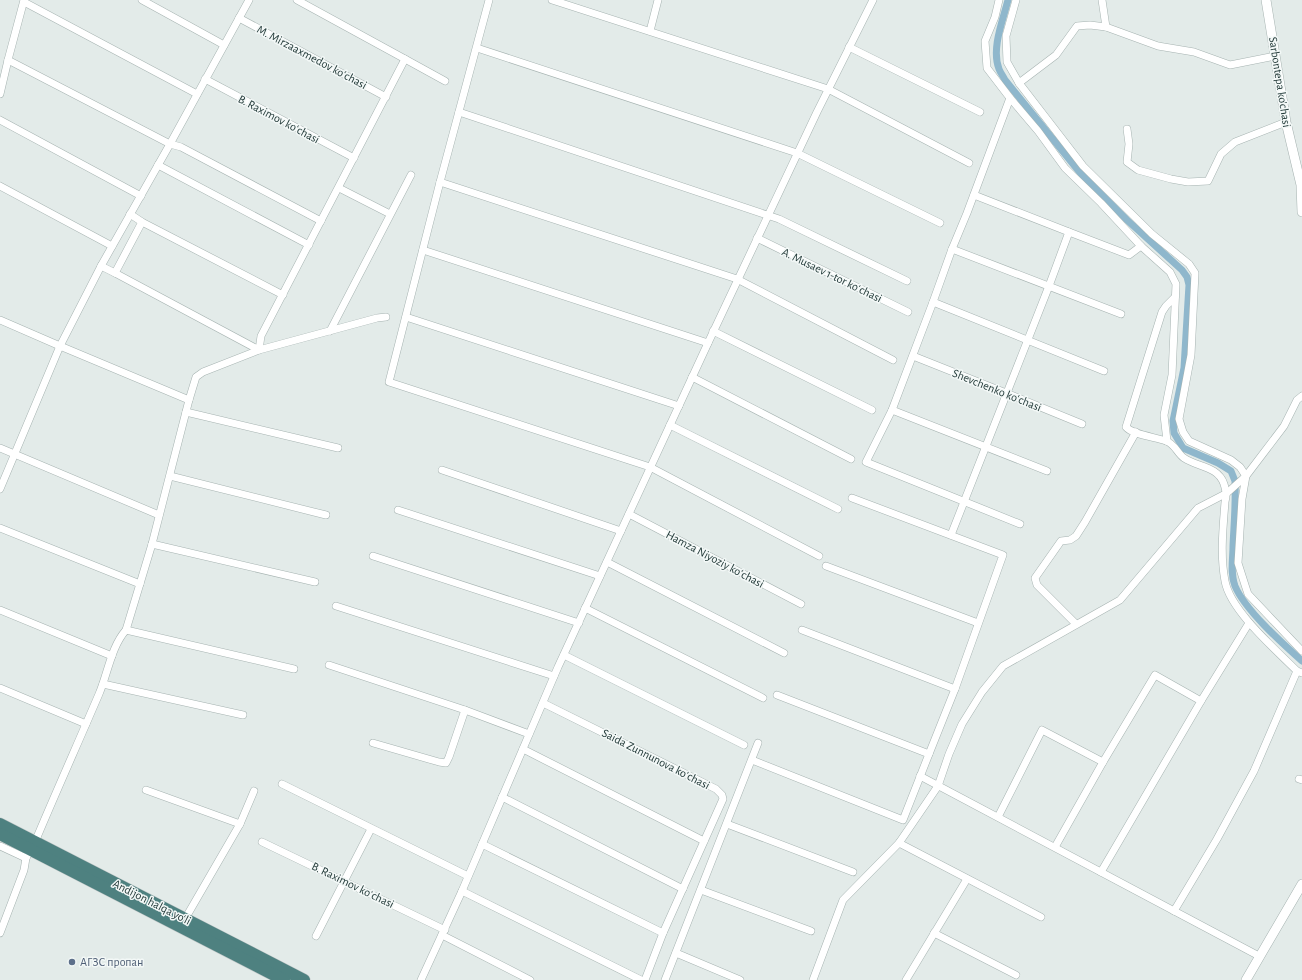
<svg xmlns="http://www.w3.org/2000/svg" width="1302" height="980" font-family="'Alegreya Sans',sans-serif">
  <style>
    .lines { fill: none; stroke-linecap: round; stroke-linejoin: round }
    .canal { stroke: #8fb7cc; stroke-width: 7 }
    .minor-casing { stroke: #a6b3b1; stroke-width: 8 }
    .tertiary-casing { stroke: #a6b3b1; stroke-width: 10 }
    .trunk-casing { stroke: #c2c8c8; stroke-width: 13 }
    .minor { stroke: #fff; stroke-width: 7 }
    .tertiary { stroke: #fff; stroke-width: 9 }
    .trunk { stroke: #4e8180; stroke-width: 12 }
    .service-dot { fill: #5c6f8a; stroke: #f3f8f7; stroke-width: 1.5 }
    .labels { text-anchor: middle; stroke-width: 3; stroke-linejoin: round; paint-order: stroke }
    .street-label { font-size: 12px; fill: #243b3a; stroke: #f3f8f7 }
    .service-label { font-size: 12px; fill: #4e5e75; stroke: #f3f8f7; text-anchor: start }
  </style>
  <rect width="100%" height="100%" fill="#e3ebe9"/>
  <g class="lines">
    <path class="canal" d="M1008 0C1003 20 991 49 999 69 1000 72 1003 76 1005 80L1082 175 1127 220 1182 270 1187 277 1189 285 1184 368 1173 421 1174 433 1183 448 1218 463 1231 471 1235 481C1236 503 1234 524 1233 546 1233 559 1230 573 1235 586 1245 610 1282 643 1302 661"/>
    <defs>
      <g id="minor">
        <polyline points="142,0 224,45"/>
        <polyline points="489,0 440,182 389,382 650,467 819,556"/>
        <polyline points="552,0 828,89 969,163"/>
        <polyline points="999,0 995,17 985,41 987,68 1010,98 1038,131 1065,168 1101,203 1141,246 1129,255 1069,232"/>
        <polyline points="1016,0 1006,36 1007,62 1019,83 1056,55 1077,26 1090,25 1106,27 1158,46 1194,52 1230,65 1275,56"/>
        <polyline points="1102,0 1106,27"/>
        <polyline points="24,2 197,94"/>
        <polyline points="239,18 386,97"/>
        <polyline points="650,31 658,0"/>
        <polyline points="849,47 980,112"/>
        <polyline points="477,48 797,153 940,223"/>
        <polyline points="405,59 445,81"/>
        <polyline points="8,60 170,144 181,147 321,221"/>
        <polyline points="205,79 354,158"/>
        <polyline points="1019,83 1083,166 1152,234 1189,264 1195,273 1191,355 1179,419 1183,432 1189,441 1231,460 1240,467 1246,476 1242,499 1238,563 1245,585 1248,594 1302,651"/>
        <polyline points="0,94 8,60 24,0"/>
        <polyline points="1010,98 967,213 952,249 933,302 892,410 866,462 1020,524"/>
        <polyline points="459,112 779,219 907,281"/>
        <polyline points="0,120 141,196"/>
        <polyline points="1127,129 1129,144 1127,162 1138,170 1171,179 1188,182 1208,181 1221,154 1235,142 1286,122"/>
        <polyline points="158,165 309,245"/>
        <polyline points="440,182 737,279 893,360"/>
        <polyline points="0,186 112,246"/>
        <polyline points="339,188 390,214"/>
        <polyline points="130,214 142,222 283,295"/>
        <polyline points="142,222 115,273 259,350 377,318 386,317"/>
        <polyline points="757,238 908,312"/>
        <polyline points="1141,246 1170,272 1176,284 1172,375 1164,415 1167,441"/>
        <polyline points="952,249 1121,314"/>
        <polyline points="423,250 708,343"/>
        <polyline points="101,266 115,273"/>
        <path d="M1175 297 1166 306 1162 312 1126 427C1133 435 1156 437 1166 441 1175 444 1177 453 1184 458 1197 467 1218 466 1224 484 1226 491 1227 494 1225 502 1223 528 1220 555 1225 581 1230 610 1275 649 1297 671L1302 673"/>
        <polyline points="933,302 1104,371"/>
        <polyline points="406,317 679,406"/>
        <polyline points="0,320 60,346 189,400"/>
        <polyline points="330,331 411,175"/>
        <polyline points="713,331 872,410"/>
        <polyline points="913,356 1006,393 1082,424"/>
        <polyline points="692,377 851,459"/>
        <polyline points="892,410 1047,471"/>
        <polyline points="186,412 338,448"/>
        <polyline points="670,425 838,509"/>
        <polyline points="0,448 159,515"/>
        <polyline points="442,470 621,531"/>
        <polyline points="170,476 326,515"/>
        <polyline points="0,489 60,346 101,266 170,144 249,0"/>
        <polyline points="852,498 1003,555 955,689 929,754"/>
        <polyline points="398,510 600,576"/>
        <polyline points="629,514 801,604"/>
        <polyline points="0,528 140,584"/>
        <polyline points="951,535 1049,286 1069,232 974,195"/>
        <polyline points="152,544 315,582"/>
        <polyline points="373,556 579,623"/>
        <polyline points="607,562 784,653"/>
        <polyline points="826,566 978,623"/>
        <polyline points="336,606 554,676"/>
        <polyline points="585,608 763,698"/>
        <polyline points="0,610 112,656"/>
        <polyline points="1076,624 1037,585 1035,578 1061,541 1070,540 1076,536 1085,522 1136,432"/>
        <polyline points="126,630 294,669"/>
        <polyline points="802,630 955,689"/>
        <polyline points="564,655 744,745"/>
        <polyline points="329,665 465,710 529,734"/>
        <polyline points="103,684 243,715"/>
        <polyline points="0,688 86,724"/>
        <polyline points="1201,701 1249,623"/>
        <polyline points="543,703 716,789 722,795 723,799 663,933 645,980"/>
        <polyline points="373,743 439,762 446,763 449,757 465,710"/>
        <polyline points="523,749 704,841"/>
        <polyline points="752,760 903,820 929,754 777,695"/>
        <polyline points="920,776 1259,956"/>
        <polyline points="1299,779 1302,780"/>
        <polyline points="282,784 468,876"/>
        <polyline points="146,790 240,824"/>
        <polyline points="502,797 683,889"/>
        <polyline points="998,817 1042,730 1103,762"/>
        <polyline points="727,824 853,872"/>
        <polyline points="262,842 445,930"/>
        <polyline points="899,843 1041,917"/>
        <polyline points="482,844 663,933"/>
        <polyline points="0,846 26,858"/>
        <polyline points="1055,847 1103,762 1155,675 1201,701 1101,872"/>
        <polyline points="701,890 811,931"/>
        <polyline points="462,891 641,980"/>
        <polyline points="1174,911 1217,839 1254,771 1297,671"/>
        <polyline points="185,919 240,824 254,791"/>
        <path d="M0 933 24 870 26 858 35 842C56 792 78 743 99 694 108 673 111 647 126 630L152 544 189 400 196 377 203 372 259 350 261 336 405 59 297 0"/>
        <polyline points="934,933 1016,975"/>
        <polyline points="442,935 530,980"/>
        <polyline points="316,936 371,829"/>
        <polyline points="676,953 740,980"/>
        <polyline points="421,980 462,891 558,667 708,343 817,112 873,0"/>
        <polyline points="665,980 758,743"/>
        <polyline points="813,980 843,900 899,843 938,786 949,754 962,724 982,692 1003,666 1120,600 1198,508 1227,493 1246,476 1284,426 1297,400 1302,396"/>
        <polyline points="906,980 967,879"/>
      </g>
      <g id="tertiary">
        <polyline points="1266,0 1286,122 1301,185 1302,212"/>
        <polyline points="1246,980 1302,884"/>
      </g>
      <g id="trunk">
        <polyline points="0,824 304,980"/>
        <polyline points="0,834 284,980"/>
      </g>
    </defs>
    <use href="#minor" class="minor-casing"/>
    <use href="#tertiary" class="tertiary-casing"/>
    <use href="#trunk" class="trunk-casing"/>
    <use href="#minor" class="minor"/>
    <use href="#tertiary" class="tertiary"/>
    <use href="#trunk" class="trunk"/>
  </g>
  <circle class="service-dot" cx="72" cy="962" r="4"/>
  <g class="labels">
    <g class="street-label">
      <text transform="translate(312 57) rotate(28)" y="4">M. Mirzaaxmedov koʻchasi</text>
      <text transform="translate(1280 82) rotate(81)" y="4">Sarbontepa ko'chasi</text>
      <text transform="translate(279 119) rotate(28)" y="4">B. Raximov koʻchasi</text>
      <text transform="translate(832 275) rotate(26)" y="4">A. Musaev 1-tor koʻchasi</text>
      <text transform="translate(997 390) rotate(22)" y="4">Shevchenko koʻchasi</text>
      <text transform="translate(715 559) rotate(28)" y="4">Hamza Niyoziy koʻchasi</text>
      <text transform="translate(656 759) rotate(27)" y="4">Saida Zunnunova koʻchasi</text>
      <text transform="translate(353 885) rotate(26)" y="4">B. Raximov koʻchasi</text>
      <text transform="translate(152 902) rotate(27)" y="4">Andijon halqa yo‘li</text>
    </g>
    <g class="service-label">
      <text x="80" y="966">АГЗС пропан</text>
    </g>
  </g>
</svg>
